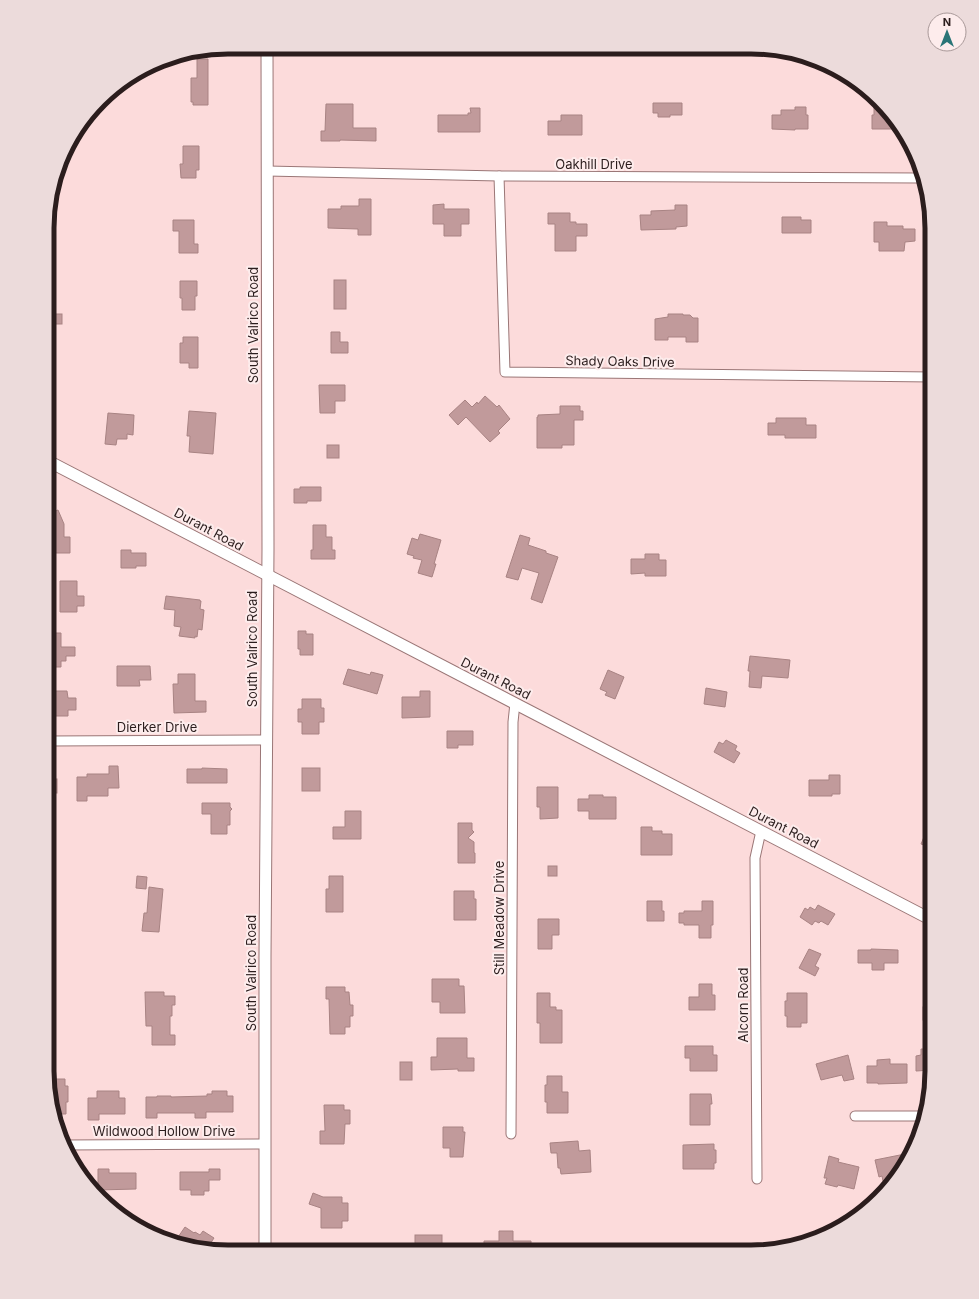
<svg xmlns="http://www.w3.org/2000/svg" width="979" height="1299" font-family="Inter,sans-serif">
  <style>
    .building { fill: #c19a9b; stroke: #a88383 }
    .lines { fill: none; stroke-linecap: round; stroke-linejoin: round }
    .minor-casing { stroke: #9a7676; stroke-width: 11 }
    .tertiary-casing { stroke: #9a7676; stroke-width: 13 }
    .minor { stroke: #fff; stroke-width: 9 }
    .tertiary { stroke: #fff; stroke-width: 11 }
    .labels { text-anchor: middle; stroke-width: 4; stroke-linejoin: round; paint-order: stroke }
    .street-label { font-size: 13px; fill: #2b1d1d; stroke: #fdecec }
    .rim { fill: none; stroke: #2b1d1d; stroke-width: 5 }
  </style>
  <rect width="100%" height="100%" fill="#fcdbdb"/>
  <g class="building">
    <polygon points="197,59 208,59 208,105 193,105 193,102 191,102 191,78 197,78"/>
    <polygon points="874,101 898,129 872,129 872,115 874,115"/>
    <polygon points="653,103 682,103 682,115 670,115 670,117 658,117 658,113 653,113"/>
    <polygon points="326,104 353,104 353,128 376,128 376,141 340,140 340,141 321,141 321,131 325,131"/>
    <polygon points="795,107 806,107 806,115 808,115 808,129 795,129 795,130 772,129 772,115 781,115 781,110 795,110"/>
    <polygon points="470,108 480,108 480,132 438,132 438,115 468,115 468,113 471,113"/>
    <polygon points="561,115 582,115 582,135 548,135 548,121 561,121"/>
    <polygon points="183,146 199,146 199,170 196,170 196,178 181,178 180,164 183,164"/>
    <polygon points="359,199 371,199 371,235 358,235 358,229 328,228 328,209 341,209 341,206 359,206"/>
    <polygon points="444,204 444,209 469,209 469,224 461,224 461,236 444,236 444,224 433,224 433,205"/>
    <polygon points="675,205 687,205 687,226 676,227 676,229 641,230 640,215 651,215 651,211 675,210"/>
    <polygon points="548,213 570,213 570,222 576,222 576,224 587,224 587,236 576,236 576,251 555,251 555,224 548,224"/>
    <polygon points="782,217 801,217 801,220 811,220 811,233 782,233"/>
    <polygon points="173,220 194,220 194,244 198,244 198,253 179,253 179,231 173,231"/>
    <polygon points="874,222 887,222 887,226 903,226 903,229 915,229 915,241 905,242 904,251 879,251 879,242 874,242"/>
    <rect x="334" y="280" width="12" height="29"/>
    <polygon points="180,281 197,281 197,296 195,296 195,310 182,310 182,298 180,298"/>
    <rect x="48" y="314" width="14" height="10"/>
    <polygon points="668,314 683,314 683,315 690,315 693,318 698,318 698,342 686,342 686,337 668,337 668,340 655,340 655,319 668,317"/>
    <polygon points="331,332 340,332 340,342 348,342 348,353 331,353"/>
    <polygon points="183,337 198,337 198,368 189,368 189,363 180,363 180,343 183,343"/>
    <polygon points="319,385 345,385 345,401 335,401 335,413 320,413"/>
    <polygon points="485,396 497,407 499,405 510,419 498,431 500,433 490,442 466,417 458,425 449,415 465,400 472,407 477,402 478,404"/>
    <polygon points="560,406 580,406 580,411 583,411 583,420 574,420 574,445 562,445 562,448 537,448 537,417 538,417 538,415 560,414"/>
    <polygon points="189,411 216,413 213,454 189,452 190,436 187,436"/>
    <polygon points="108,413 134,415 133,435 127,434 127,439 117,439 116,445 105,444"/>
    <polygon points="776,418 806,418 806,425 816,425 816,438 785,438 785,435 768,435 768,423 776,423"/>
    <rect x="327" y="445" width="12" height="13"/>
    <polygon points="300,487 321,487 321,501 307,501 307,503 294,503 294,489 300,489"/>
    <polygon points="58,510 64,524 64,537 70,537 70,553 48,553 48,544 50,544 50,524 48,519 48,514"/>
    <polygon points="313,525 326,525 326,537 332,537 332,550 335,550 335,559 311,559 311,550 313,550"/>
    <polygon points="420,534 441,540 434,564 436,564 432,577 418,573 422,560 413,558 414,556 407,554 412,538 418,540"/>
    <polygon points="520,535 530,538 528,545 546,551 546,553 558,557 542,603 531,599 539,573 522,568 518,580 506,577"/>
    <polygon points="121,550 131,550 131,553 146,553 146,566 136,566 136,568 121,568"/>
    <polygon points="645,554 659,554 659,560 666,560 666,576 645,576 645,573 631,574 631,559 645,559"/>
    <polygon points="60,581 77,581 77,596 84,596 84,606 77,606 77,612 60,612"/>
    <polygon points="166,596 200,600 200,601 201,601 200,609 204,610 202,630 198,629 197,637 195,636 195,638 179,636 181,627 174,626 175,610 164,609"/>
    <polygon points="298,631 306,631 306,634 313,634 313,655 300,655 300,649 298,649"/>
    <polygon points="48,633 61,633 61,647 75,647 75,656 66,656 66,661 61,661 61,667 48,667"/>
    <polygon points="750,656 790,660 788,678 762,676 761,688 749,687 750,671 748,671"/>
    <polygon points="117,666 150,666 151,680 139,680 140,686 117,686"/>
    <polygon points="348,669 370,675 371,672 383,675 377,694 343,684"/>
    <polygon points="608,670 624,677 615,699 605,695 607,692 600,689"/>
    <polygon points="178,674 195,674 195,701 206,701 206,712 174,713 173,684 178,684"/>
    <polygon points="706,688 727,692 725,707 704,704"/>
    <polygon points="48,691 67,691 68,698 76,698 76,710 68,710 68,716 48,716"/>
    <polygon points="420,691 430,691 430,717 402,718 402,697 420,697"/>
    <polygon points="302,699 321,699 321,708 324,708 324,722 319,722 319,734 302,734 302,722 298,722 298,709 302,709"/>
    <polygon points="447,731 473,731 473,745 458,745 458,748 447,748"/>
    <polygon points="726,740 737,746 735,750 740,753 734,763 714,752 719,742 723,744"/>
    <polygon points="109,766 118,766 119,788 108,788 108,796 87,796 87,801 77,801 77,777 87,777 87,774 109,774"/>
    <polygon points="202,768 227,769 227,783 187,783 187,769 202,769"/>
    <rect x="302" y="768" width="18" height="23"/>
    <polygon points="829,775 840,775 840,794 832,794 832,796 809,796 809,780 829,780"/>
    <rect x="48" y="779" width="9" height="14"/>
    <polygon points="537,787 558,787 558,818 540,819 540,807 537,807"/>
    <polygon points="589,795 603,795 603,797 616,797 616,819 589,819 589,811 578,811 578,799 589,799"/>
    <polygon points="202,803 230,803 230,807 232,809 230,811 230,825 227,825 227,834 211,834 211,814 202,814"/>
    <polygon points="345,811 361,811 361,839 333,839 333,827 345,827"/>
    <polygon points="932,818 932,848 921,844"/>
    <polygon points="458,823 472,823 472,830 474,832 468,838 474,842 474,853 475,853 475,863 458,863"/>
    <polygon points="641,827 652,827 652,831 662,831 662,834 672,834 672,855 641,855"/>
    <rect x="548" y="866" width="9" height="10"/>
    <polygon points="137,876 147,877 146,889 136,888"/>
    <polygon points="329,876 343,876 343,912 326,912 326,889 329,889"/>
    <polygon points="149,887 163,889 159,932 142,931 144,913 147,913"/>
    <polygon points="454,891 474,891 474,899 476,899 476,920 454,920"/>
    <polygon points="647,901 662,901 662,911 664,911 664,921 647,921"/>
    <polygon points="702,901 713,901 713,925 711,925 711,938 699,938 699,925 684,925 684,923 679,923 679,913 684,913 684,911 702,911"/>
    <polygon points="818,905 835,914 828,925 821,921 819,923 815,921 812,925 800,917 805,908 808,910 810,907 815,910"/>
    <polygon points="538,919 559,919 559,935 552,935 552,949 538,949"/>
    <polygon points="809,949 821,954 815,966 819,968 815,976 799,968"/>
    <polygon points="871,949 898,950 898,963 884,963 884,970 872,970 872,963 858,963 858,950 871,950"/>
    <polygon points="432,979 459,979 459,986 464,986 465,1013 440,1013 440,1002 432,1002"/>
    <polygon points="699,984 712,984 712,995 715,995 715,1010 689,1010 689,997 699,997"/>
    <polygon points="326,987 345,987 345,992 349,992 350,1005 353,1005 353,1016 350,1016 350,1027 345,1027 345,1034 330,1034 329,999 326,999"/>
    <polygon points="145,992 164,992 164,996 175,996 175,1005 172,1005 172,1016 170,1016 170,1035 175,1035 175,1045 152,1045 152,1026 146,1026"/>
    <polygon points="537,993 550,993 550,1007 556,1007 556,1010 562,1010 562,1043 540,1043 540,1023 537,1023"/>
    <polygon points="787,993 807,993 807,1023 801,1023 801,1027 787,1027 787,1016 785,1016 785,1001 787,1001"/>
    <rect x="923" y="1007" width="9" height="13"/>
    <polygon points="437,1038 467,1038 467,1058 474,1058 474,1071 458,1071 458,1069 431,1070 431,1057 437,1057"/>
    <polygon points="685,1046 713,1046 713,1055 717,1055 717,1071 690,1071 690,1058 685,1058"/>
    <polygon points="921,1049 932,1049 932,1070 916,1071 916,1056 921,1055"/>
    <polygon points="848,1055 854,1079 844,1081 842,1075 821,1080 816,1064"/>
    <polygon points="890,1059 890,1064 907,1064 907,1083 878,1084 878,1083 867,1083 867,1066 877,1066 877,1060"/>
    <rect x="400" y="1062" width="12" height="18"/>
    <polygon points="547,1076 562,1076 562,1092 568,1092 568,1113 547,1113 547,1102 545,1102 545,1085 547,1085"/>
    <polygon points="51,1079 65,1079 65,1086 68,1086 68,1102 66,1102 66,1114 57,1114 51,1089"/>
    <polygon points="97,1091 119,1091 119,1098 125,1098 125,1114 99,1114 99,1120 88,1120 88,1098 97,1098"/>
    <polygon points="212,1091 227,1091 227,1096 233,1096 233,1112 206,1112 206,1118 195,1118 195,1113 157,1113 157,1118 146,1118 146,1097 157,1097 157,1096 171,1096 171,1097 207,1096 207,1094 212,1094"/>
    <polygon points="690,1094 711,1094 712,1104 710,1104 710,1125 690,1125"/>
    <polygon points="324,1105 344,1105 344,1110 350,1110 350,1124 345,1124 344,1144 320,1144 320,1131 325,1131"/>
    <polygon points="443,1127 463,1127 463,1132 465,1132 463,1157 450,1157 450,1148 443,1148"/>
    <polygon points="578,1141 579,1151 590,1150 591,1172 561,1174 560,1168 558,1168 557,1153 551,1153 550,1143"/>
    <polygon points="714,1144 714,1150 716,1150 716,1163 714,1163 714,1169 683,1169 683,1145"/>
    <polygon points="910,1153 901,1172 893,1174 894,1179 883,1181 882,1176 879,1177 875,1160"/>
    <polygon points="829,1156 839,1159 838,1162 859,1167 854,1189 838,1185 837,1187 825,1184 827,1178 824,1178"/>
    <polygon points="98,1169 109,1169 109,1173 136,1173 136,1189 98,1190"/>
    <polygon points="209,1169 220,1169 220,1180 209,1180 209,1191 204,1191 204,1195 191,1195 191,1190 180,1190 180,1172 209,1172"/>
    <polygon points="313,1193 323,1197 342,1197 342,1203 348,1203 348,1221 342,1221 342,1228 321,1228 321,1208 309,1204"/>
    <polygon points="185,1227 194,1233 195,1232 200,1235 203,1231 214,1238 210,1244 219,1251 205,1250 176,1240"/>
    <polygon points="499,1231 513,1231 513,1241 531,1241 531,1251 484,1251 484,1241 499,1241"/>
    <rect x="415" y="1235" width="27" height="16"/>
  </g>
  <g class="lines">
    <defs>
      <g id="minor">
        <polyline points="267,171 499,176 920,178"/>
        <polyline points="499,176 505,372 932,377"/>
        <polyline points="48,741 266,740"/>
        <polyline points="855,1116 925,1116"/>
        <polyline points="511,1134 513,722 515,703"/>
        <polyline points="64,1145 264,1144"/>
        <polyline points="757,1179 755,858 761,831"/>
      </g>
      <g id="tertiary">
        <polyline points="48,461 932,920"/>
        <polyline points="265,1251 265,957 268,549 267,47"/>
      </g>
    </defs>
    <use href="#minor" class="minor-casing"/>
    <use href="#tertiary" class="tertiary-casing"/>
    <use href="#minor" class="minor"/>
    <use href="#tertiary" class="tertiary"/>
  </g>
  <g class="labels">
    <g class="street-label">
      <text x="594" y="169">Oakhill Drive</text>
      <text transform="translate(253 325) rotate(-90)" y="5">South Valrico Road</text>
      <text transform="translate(620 361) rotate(1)" y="5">Shady Oaks Drive</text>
      <text transform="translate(209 529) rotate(28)" y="5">Durant Road</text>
      <text transform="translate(252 649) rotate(-90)" y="5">South Valrico Road</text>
      <text transform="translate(496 678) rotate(27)" y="5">Durant Road</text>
      <text x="157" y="732">Dierker Drive</text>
      <text transform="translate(784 827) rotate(27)" y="5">Durant Road</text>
      <text transform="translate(499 918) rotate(-90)" y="5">Still Meadow Drive</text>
      <text transform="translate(251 973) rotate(-90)" y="5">South Valrico Road</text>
      <text transform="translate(743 1005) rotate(-90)" y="5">Alcorn Road</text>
      <text x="164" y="1136">Wildwood Hollow Drive</text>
    </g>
  </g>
  <path d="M0 0H979V1299H0ZM228 54H751A174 174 0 0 1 925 228V1071A174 174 0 0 1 751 1245H228A174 174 0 0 1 54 1071V228A174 174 0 0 1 228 54Z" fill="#ecdbdb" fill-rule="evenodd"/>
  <path class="rim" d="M228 54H751A174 174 0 0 1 925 228V1071A174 174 0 0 1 751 1245H228A174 174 0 0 1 54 1071V228A174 174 0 0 1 228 54Z"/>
  <g transform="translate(947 32)"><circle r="19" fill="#fdecec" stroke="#a99999"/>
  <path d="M0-3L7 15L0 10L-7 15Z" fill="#2b7577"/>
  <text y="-6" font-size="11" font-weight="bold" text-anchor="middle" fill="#2b1d1d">N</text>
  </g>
</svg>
